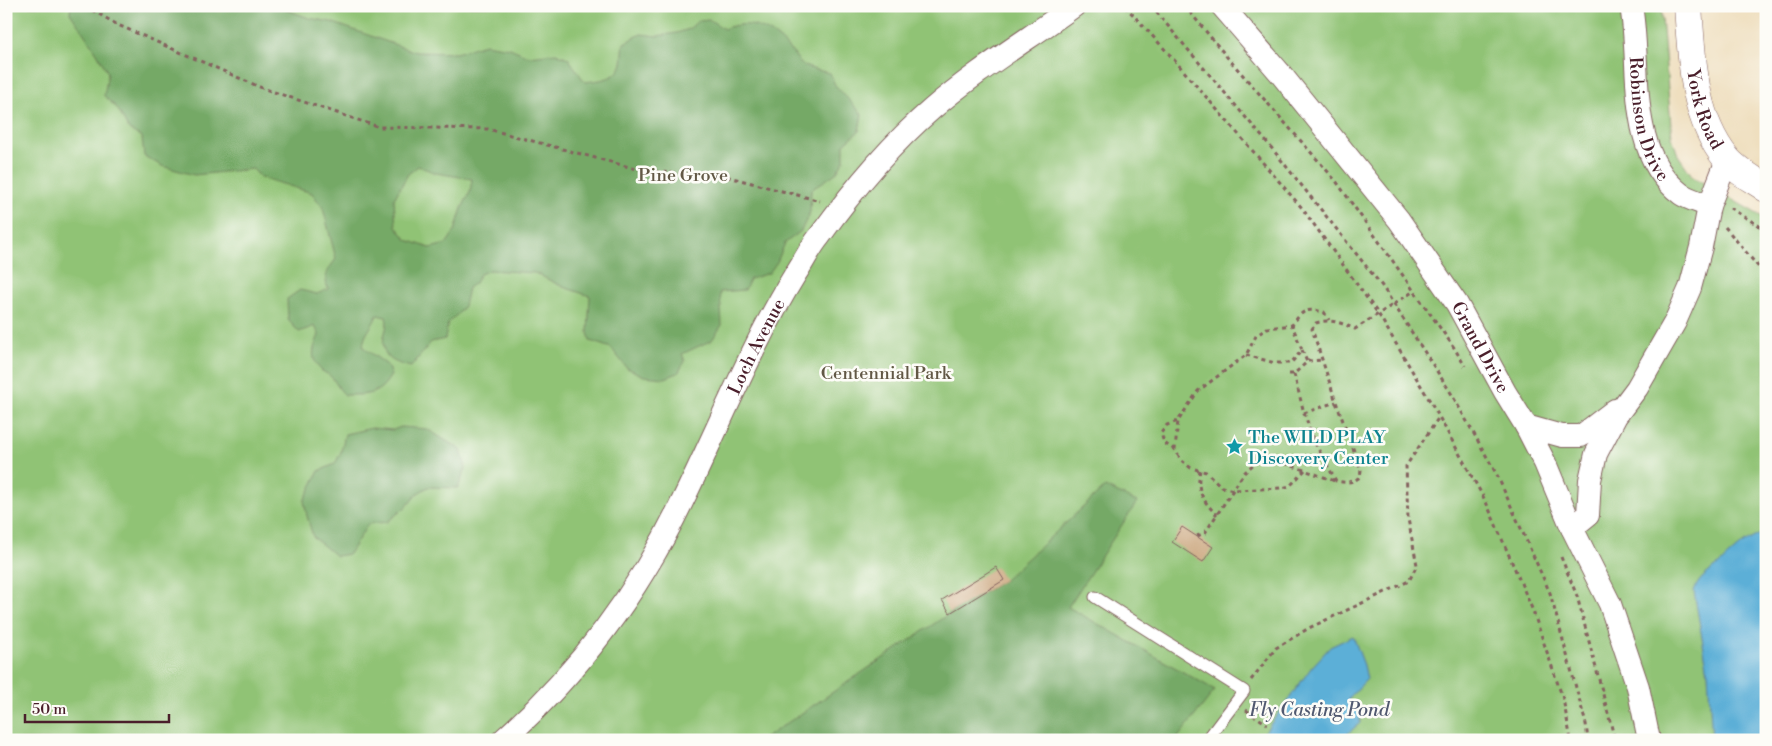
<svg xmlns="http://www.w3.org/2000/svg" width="1772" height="746" font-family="'Libre Bodoni',serif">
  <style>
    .green { fill: #90c375; stroke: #6d7150 }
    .forest { fill: #74a966; stroke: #5f6448; fill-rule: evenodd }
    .water { fill: #5bafd7; stroke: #526781 }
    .building { fill: #cdaa84 }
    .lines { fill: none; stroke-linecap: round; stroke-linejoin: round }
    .lane-casing { stroke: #84625f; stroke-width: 13 }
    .street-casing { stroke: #84625f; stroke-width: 24 }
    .secondary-casing { stroke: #84625f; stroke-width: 29 }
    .path { stroke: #84625f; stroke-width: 3; stroke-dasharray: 4 4; stroke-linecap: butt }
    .lane { stroke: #fff; stroke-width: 11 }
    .street { stroke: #fff; stroke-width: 22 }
    .secondary { stroke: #fff; stroke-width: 28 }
    .labels { text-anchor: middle; stroke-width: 5; stroke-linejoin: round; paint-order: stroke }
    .street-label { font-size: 18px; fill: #4a1f2b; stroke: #fdfcf7 }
    .park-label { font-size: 18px; fill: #625845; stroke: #fdfcf7 }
    .culture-label { font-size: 18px; fill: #0d838f; stroke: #fdfcf7; text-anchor: start }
    .water-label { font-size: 19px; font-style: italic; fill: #515970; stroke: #fdfcf7 }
  </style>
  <rect width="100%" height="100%" fill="#fdfcf7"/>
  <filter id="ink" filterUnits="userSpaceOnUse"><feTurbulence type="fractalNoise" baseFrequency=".02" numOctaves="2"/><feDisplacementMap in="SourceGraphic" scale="10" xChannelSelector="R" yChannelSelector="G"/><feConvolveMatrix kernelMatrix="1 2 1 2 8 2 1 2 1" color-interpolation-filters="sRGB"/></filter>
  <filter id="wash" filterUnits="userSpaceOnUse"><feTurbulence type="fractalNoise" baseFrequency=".0096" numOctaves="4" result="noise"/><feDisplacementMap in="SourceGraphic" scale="20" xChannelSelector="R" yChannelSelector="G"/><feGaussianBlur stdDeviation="1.12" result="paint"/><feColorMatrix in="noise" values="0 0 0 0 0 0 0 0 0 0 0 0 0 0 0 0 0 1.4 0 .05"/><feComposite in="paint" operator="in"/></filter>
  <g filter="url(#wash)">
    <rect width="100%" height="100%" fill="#efdfbf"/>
    <polygon class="green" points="6,6 1661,6 1672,137 1678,155 1693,177 1766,219 1766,740 6,740"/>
    <g class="forest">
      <path d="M71 6H276L309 18 331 22 416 52 456 53 485 44 510 48 528 56 556 53 568 58 585 82C599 80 618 80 622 63 623 57 623 49 624 43L641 34 657 36 677 33 689 29 698 21 710 20 724 29C749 18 772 29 789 49 794 53 797 59 801 64 808 69 822 71 830 73L835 85 862 114 859 131 844 144V160L836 173 811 190 810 212 801 231 785 243 777 262 769 273 750 279 745 290 720 292 722 325 712 340 682 354 685 361 678 373 665 378 644 376 627 368 611 348 590 341 588 332 590 296 563 287 535 273 490 270 480 274 475 283 468 288 464 306 459 313 448 323 445 339 431 342 411 367C393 363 380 357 384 336 386 329 388 324 386 317L377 315C372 329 364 332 363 347L387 365 391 375C379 396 367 395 345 395 339 390 335 380 330 376 327 373 322 372 320 369 309 357 314 347 319 335L315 326 299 332 288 320 287 299 300 290 317 294 328 289C323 275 328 270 336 259L323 208 312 193 260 177 253 169 194 175 162 166 144 156 142 137 129 130 117 108 104 96 108 73 97 53 70 13ZM418 166 436 173 472 179 470 192 462 208 455 231 446 244 430 248 407 240 396 226 394 199 408 174Z"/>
      <polygon points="401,427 427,429 461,450 466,468 458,488 428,487 418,493 407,506 387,522 368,524 349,554 336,556 313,537 307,516 304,501 319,471 335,464 341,452 345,434 372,428 393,430"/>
      <polygon points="1105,487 1137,502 1068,607 1215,690 1176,740 762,740 950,613 1004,580"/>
    </g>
    <g class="water">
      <path d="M1766 532V740H1712L1708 673 1694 591C1699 577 1710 572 1721 563 1737 548 1745 540 1766 532Z"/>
      <polygon points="1353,636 1364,665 1367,679 1348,699 1360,711 1360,723 1348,733 1350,740 1259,740 1311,668 1330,647"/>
    </g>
    <g id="blocks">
      <g class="building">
        <polygon points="1182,527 1213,547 1203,562 1172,542"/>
        <polygon points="996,567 1004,580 950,613 942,600"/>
      </g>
    </g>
  </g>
  <g filter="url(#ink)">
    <use href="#blocks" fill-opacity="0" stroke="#84625f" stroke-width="1"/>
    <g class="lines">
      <defs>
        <polyline id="lane" points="1095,597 1244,691 1207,740"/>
        <g id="street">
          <path id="s1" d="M1222 6 1280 73 1399 220 1457 304 1505 392 1526 426 1545 463 1572 528 1610 604 1638 687 1649 740"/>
          <path id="s2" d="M1631 6C1642 66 1625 152 1681 194 1688 199 1700 202 1709 206"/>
          <polyline points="1526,426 1562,436 1581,436 1615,410"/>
          <polyline points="1572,528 1588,515 1590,480 1596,454 1616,416 1637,388 1675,322 1690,288 1701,247 1709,206 1727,160"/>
          <path id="s3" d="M503 740C578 673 638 593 682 502 720 425 751 346 796 273 804 261 810 248 819 237 852 191 889 146 932 109 976 71 1027 40 1074 6"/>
        </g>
        <g id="secondary">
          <path id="s4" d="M1688 6C1692 58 1692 115 1726 158 1735 170 1753 179 1766 188"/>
        </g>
      </defs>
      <use href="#lane" class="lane-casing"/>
      <use href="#street" class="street-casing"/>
      <use href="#secondary" class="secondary-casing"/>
      <g class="path">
        <polyline points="85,6 118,25 262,88 379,127 488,129 644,171 725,176 820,201"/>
        <polyline points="1125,6 1169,54 1302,208 1379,315 1433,406 1486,502 1533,611 1563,699 1571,740"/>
        <polyline points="1151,6 1270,146 1382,286 1451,393 1497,475 1550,593 1586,724 1588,740"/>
        <polyline points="1185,6 1227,57 1336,181 1453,346 1465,366"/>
        <polyline points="1730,208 1766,230"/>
        <polyline points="1725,227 1766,276"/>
        <polyline points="1302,350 1307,362"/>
        <polyline points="1246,355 1275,363 1291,363 1302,350 1292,325"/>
        <polyline points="1289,374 1294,374 1308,361 1322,360"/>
        <path d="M1294 374 1304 413 1316 445 1336 481C1346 483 1352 483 1360 477L1361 470 1336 402 1312 329 1316 323C1331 318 1341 323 1355 329L1414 291"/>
        <polyline points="1304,413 1336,402"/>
        <polyline points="1175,450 1164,443 1161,433 1167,425 1178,421"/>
        <path d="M1200 470C1196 491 1203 501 1217 515"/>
        <path d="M1305 470 1290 486 1282 488 1233 490 1222 487 1206 472 1191 468 1181 460 1175 450 1178 421 1198 391 1246 355 1256 336 1267 328 1292 325C1303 310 1305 308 1324 312L1329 320"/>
        <polyline points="1197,536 1205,533 1244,473 1260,458 1273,459 1335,481"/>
        <polyline points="1561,557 1577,596 1615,740"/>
        <polyline points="1251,680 1276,648 1309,628 1409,581 1417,565 1408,519 1406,466 1439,417"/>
        <polyline points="1246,710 1267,724"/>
      </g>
      <use href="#lane" class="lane"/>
      <use href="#street" class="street"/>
      <use href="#secondary" class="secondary"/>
    </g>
  </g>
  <defs>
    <symbol id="sight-bare" viewBox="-9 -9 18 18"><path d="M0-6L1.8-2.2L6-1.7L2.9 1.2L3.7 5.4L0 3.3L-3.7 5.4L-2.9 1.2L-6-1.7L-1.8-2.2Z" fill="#0f9aa8" stroke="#fdfcf7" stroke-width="2.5" paint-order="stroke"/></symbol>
  </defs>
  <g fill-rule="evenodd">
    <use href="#sight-bare" x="1222" y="434" width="25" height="25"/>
  </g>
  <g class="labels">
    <g class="street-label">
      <text dy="6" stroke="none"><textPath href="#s4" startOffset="105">York Road</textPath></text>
      <text dy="6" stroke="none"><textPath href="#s2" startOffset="115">Robinson Drive</textPath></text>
      <text dy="6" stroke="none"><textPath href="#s3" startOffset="472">Loch Avenue</textPath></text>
      <text dy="6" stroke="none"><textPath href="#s1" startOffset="429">Grand Drive</textPath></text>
    </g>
    <g class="park-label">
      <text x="683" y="181">Pine Grove</text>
      <text x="886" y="379">Centennial Park</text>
    </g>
    <g class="culture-label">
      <text x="1248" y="443">The WILD PLAY<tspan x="1248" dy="21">Discovery Center</tspan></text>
    </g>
    <g class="water-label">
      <text x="1319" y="716">Fly Casting Pond</text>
    </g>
  </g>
  <rect width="1772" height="746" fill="none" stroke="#fdfcf7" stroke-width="25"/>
  <path d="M25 714v8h144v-8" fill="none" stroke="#4a1f2b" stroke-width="2.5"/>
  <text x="32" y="714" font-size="15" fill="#4a1f2b" stroke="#fdfcf7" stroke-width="4" paint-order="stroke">50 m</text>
</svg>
